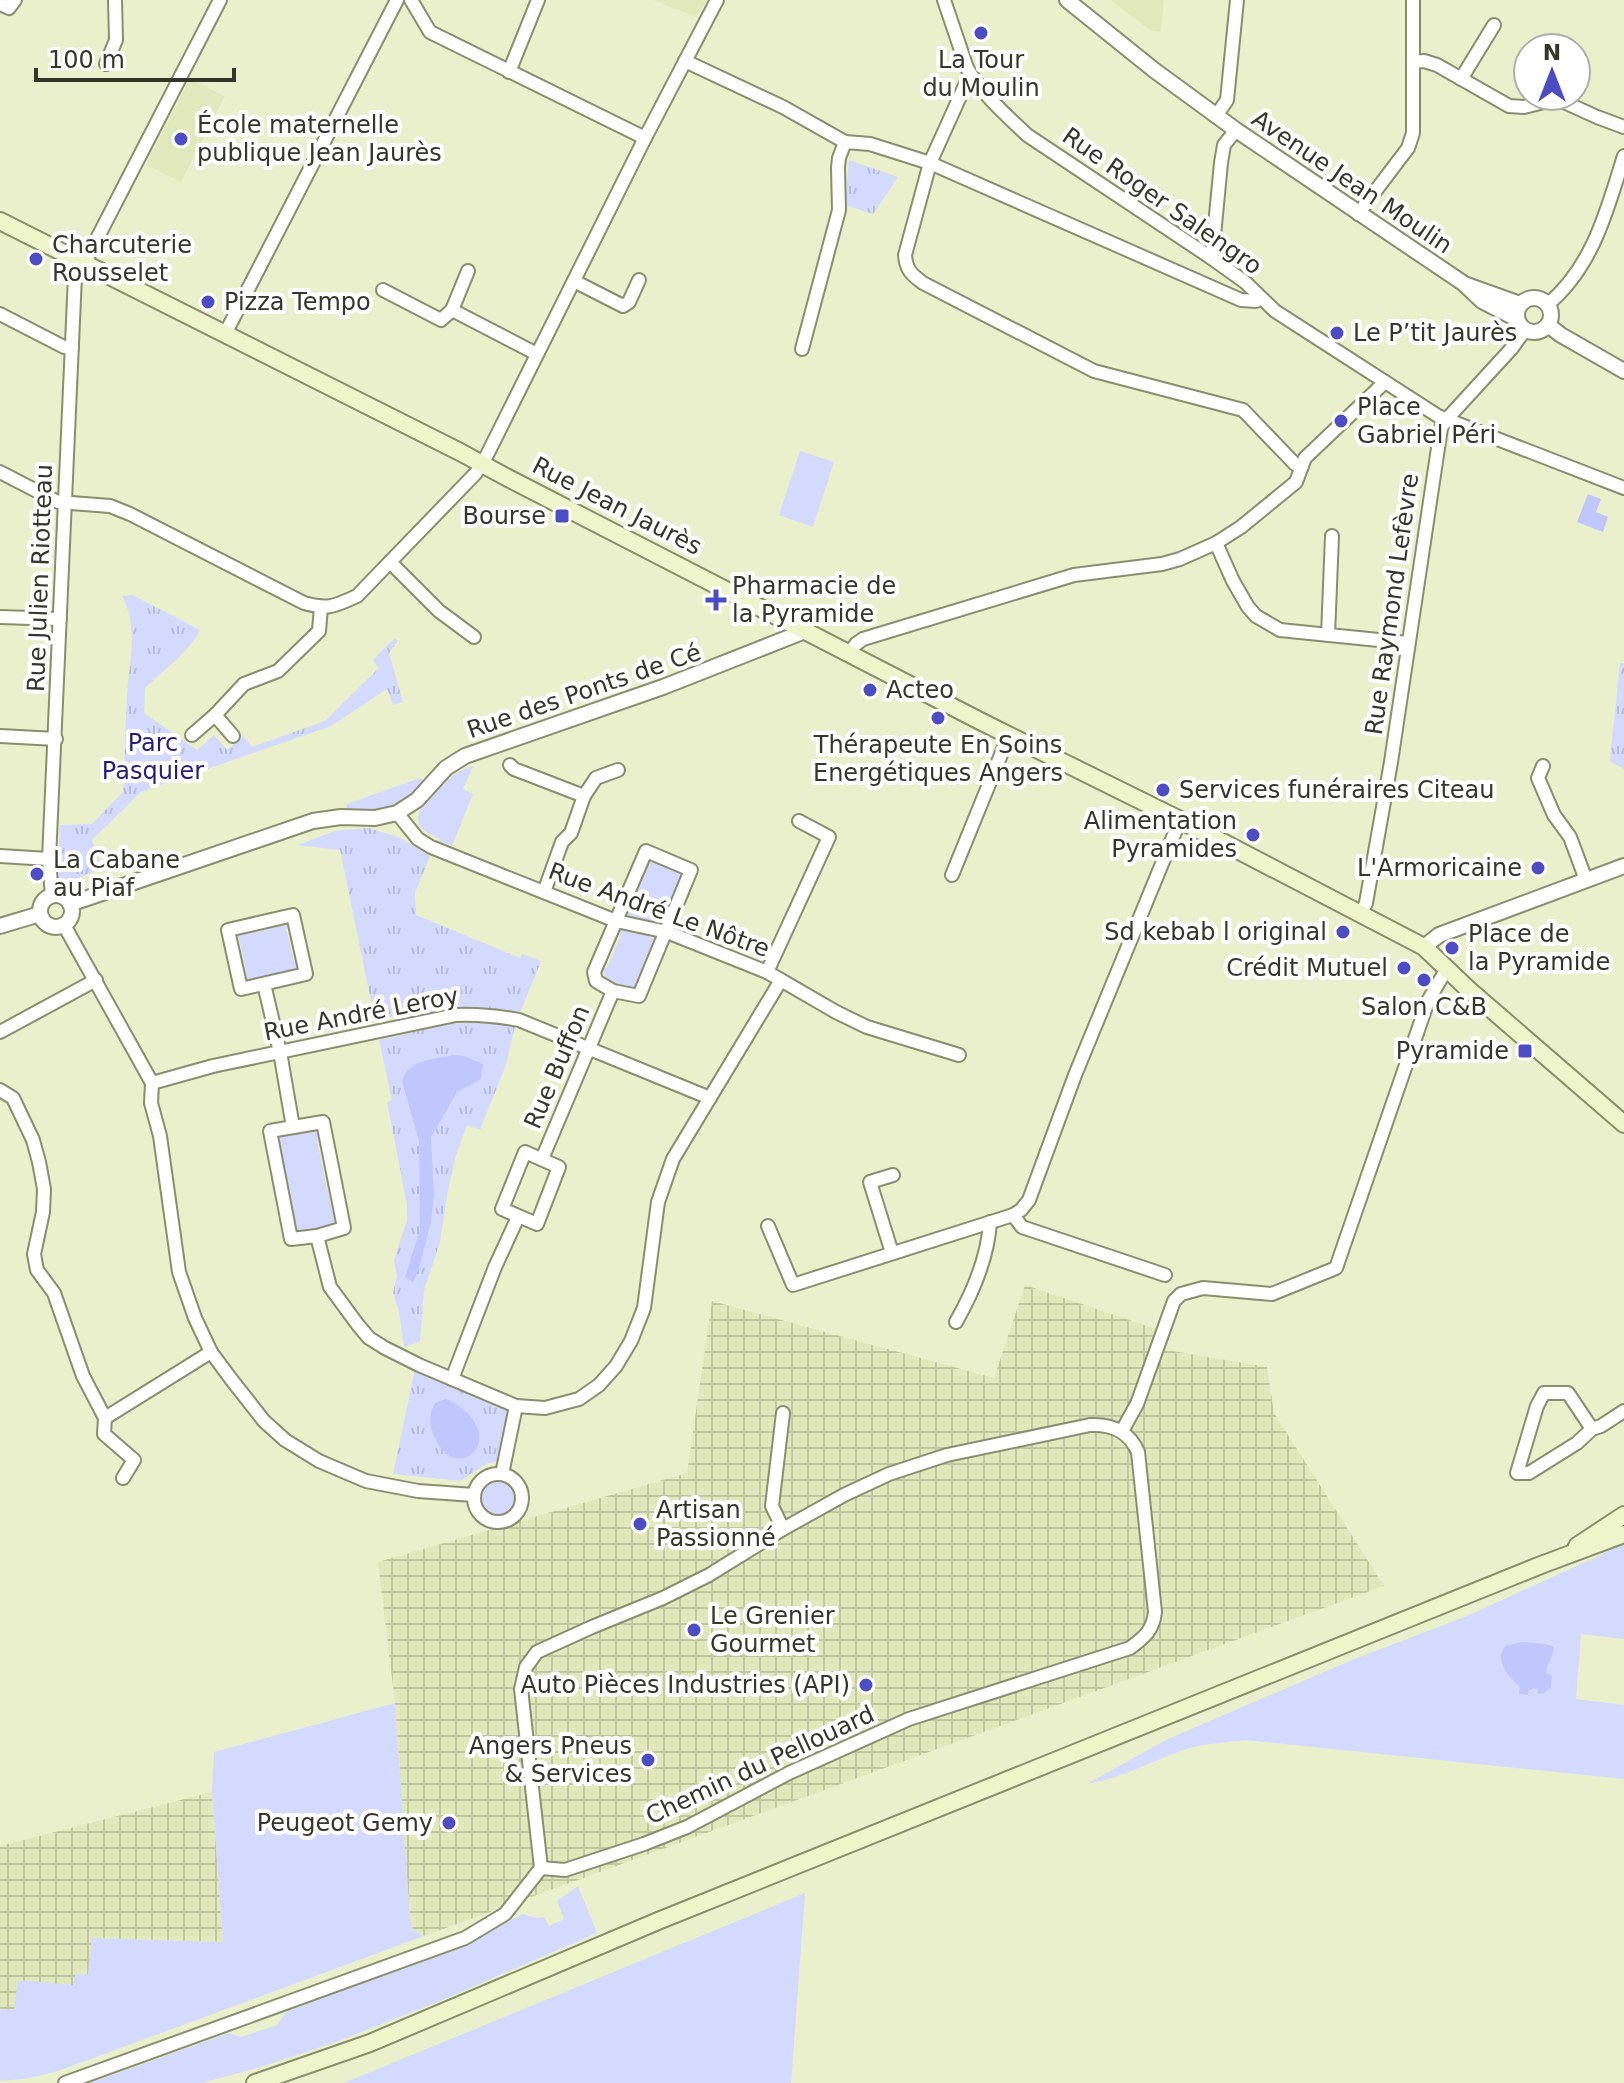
<svg xmlns="http://www.w3.org/2000/svg" width="1624" height="2083" font-family="'DejaVu Sans',sans-serif">
  <style>
    .built { fill: #e1e9bc }
    .industrial { fill: url(#industrial-grid) }
    .green { fill: #d4dafd }
    .park { fill: url(#park-tufts) }
    .water { fill: #bfc7fd }
    .lines { fill: none; stroke-linecap: round; stroke-linejoin: round }
    .minor-casing { stroke: #898f6d; stroke-width: 16 }
    .tertiary-casing { stroke: #898f6d; stroke-width: 18 }
    .secondary-casing { stroke: #898f6d; stroke-width: 20 }
    .minor { stroke: #fff; stroke-width: 12 }
    .tertiary { stroke: #fff; stroke-width: 14 }
    .secondary { stroke: #eff5ca; stroke-width: 16 }
    .poi-dot { fill: #4d4dc3; stroke: #fff; stroke-width: 3 }
    .labels { text-anchor: middle; stroke-width: 8; stroke-linejoin: round; paint-order: stroke }
    .poi-label { font-size: 24px; fill: #343729; stroke: #fff; text-anchor: start }
    .street-label { font-size: 24px; fill: #343729; stroke: #fff }
    .park-label { font-size: 24px; fill: #271c7e; stroke: #fff }
  </style>
  <defs>
    <pattern id="industrial-grid" width="8" height="8" patternUnits="userSpaceOnUse" patternTransform="scale(2)"><rect width="8" height="8" fill="#e1e9bc"/><path d="M0 4h8M4 0v8" fill="none" stroke="#c2c8a2"/></pattern>
    <pattern id="park-tufts" width="24" height="20" patternUnits="userSpaceOnUse" patternTransform="scale(2)"><rect width="24" height="20" fill="#d4dafd"/><path d="M3 7l-1-3M5 7V3M7 7l1-3M15 17l-1-3M17 17v-4M19 17l1-3" fill="none" stroke="#b7bcd9"/></pattern>
  </defs>
  <rect width="100%" height="100%" fill="#e9f0cb"/>
  <g class="built">
    <polygon points="654,0 707,0 696,17"/>
    <polygon points="1111,0 1164,0 1161,32 1151,31"/>
    <polygon points="190,79 225,96 181,182 146,165"/>
  </g>
  <g class="industrial">
    <polygon points="1025,1285 1159,1330 1155,1348 1267,1367 1274,1413 1384,1586 424,1936 413,1930 410,1919 395,1703 378,1562 687,1473 712,1301 994,1378"/>
    <polygon points="212,1792 223,1942 92,1938 88,1976 73,1986 14,2011 0,2009 0,1846"/>
  </g>
  <g class="green">
    <polygon points="800,451 834,462 813,527 779,515"/>
    <path d="M473 766 463 789 473 794 452 846 439 842 440 839C427 833 413 827 420 810 436 793 449 772 473 766Z"/>
    <path d="M420 778 425 781C400 808 382 813 346 811L347 804Z"/>
    <path d="M652 858C666 863 685 865 684 883L679 881 665 914 670 916 663 924 659 925 628 915 626 909 628 901 633 902 647 869 642 867 647 860Z"/>
    <polygon points="285,920 291,926 286,928 294,961 299,961 298,968 294,973 249,982 245,980 241,973 246,971 239,938 234,938 235,935"/>
    <path d="M620 929 648 936 657 941V949L652 948 638 981 643 983C639 987 637 990 632 990 619 989 603 979 602 967L607 968 621 935 616 933Z"/>
    <path d="M315 1128 319 1133 322 1140 317 1141 332 1211H337V1218L332 1227C315 1231 297 1242 290 1220L295 1219 280 1149H275L276 1138 278 1134Z"/>
    <circle cx="497" cy="1497" r="18"/>
    <path d="M1624 1540V1639L1581 1634 1576 1699 1624 1705V1779L1246 1740C1226 1743 1202 1743 1183 1750 1151 1762 1122 1778 1087 1784L1168 1739 1352 1660 1467 1616 1603 1554Z"/>
    <polygon points="395,1703 410,1919 413,1930 424,1936 58,2071 24,2079 0,2081 0,2009 14,2010 18,1980 73,1985 75,1974 88,1975 92,1938 223,1942 212,1792 214,1752"/>
    <polygon points="578,1886 597,1933 442,2000 336,2042 264,2066 202,2083 90,2083 228,2033 241,2037 277,2025 286,2012 482,1936 522,1914 537,1918 544,1917 549,1926 564,1919 557,1901"/>
    <polygon points="805,1893 791,2083 344,2083"/>
  </g>
  <g class="park">
    <polygon points="849,160 898,177 873,214 845,205"/>
    <path d="M132 595 200 630C189 652 163 671 145 688L144 713 197 750 214 735 227 750 244 736 252 747 325 721 379 668 373 660 395 638 398 641 389 653 403 702 393 705 387 689 331 726 141 792 92 840 102 869 61 884 58 878 60 825 92 824 123 792C125 760 125 728 127 696 129 664 139 626 122 596Z"/>
    <polygon points="1620,663 1624,663 1624,769 1610,761"/>
    <path d="M368 828 399 837 430 856 415 893 416 915 520 958 522 954 541 961 520 1013C475 1004 446 1010 402 1019L400 1015 375 1020 340 850 297 845 335 831Z"/>
    <polygon points="482,1022 515,1026 506,1065 480,1130 467,1125 456,1155 447,1195 440,1242 424,1290 420,1341 404,1347 399,1311 393,1293 397,1276 394,1260 407,1220 407,1205 387,1102 392,1100 379,1040 450,1024"/>
    <polygon points="415,1369 506,1407 510,1416 500,1461 488,1463 460,1481 393,1474"/>
  </g>
  <g class="water">
    <polygon points="1588,494 1601,499 1596,512 1608,517 1603,532 1577,522"/>
    <path d="M453 1055 463 1056 483 1064 481 1079 457 1092 431 1137 434 1195 431 1221 419 1269 413 1282 405 1277 420 1230 419 1141 402 1081C409 1059 433 1060 453 1055Z"/>
    <path d="M446 1399C516 1433 458 1489 435 1438 429 1425 428 1416 435 1403Z"/>
    <path d="M1522 1642 1546 1644 1554 1647C1553 1657 1546 1664 1546 1673L1552 1676 1551 1687 1544 1693 1538 1694V1690L1534 1688 1528 1691V1695L1519 1694 1520 1687C1508 1675 1494 1662 1505 1646Z"/>
  </g>
  <g class="lines">
    <defs>
      <g id="minor">
        <polyline points="411,0 430,32 645,138"/>
        <path d="M944 0 967 68C981 93 1006 115 1027 135L1210 257 1245 282 1275 311 1438 416 1624 488"/>
        <polyline points="0,4 9,8 15,0"/>
        <polyline points="685,61 783,107 845,142 870,144 930,163 1241,300 1256,301 1261,298"/>
        <polyline points="1413,62 1424,61 1437,65 1509,106 1524,107 1548,101 1564,102 1597,117 1624,127"/>
        <polyline points="106,64 116,40 115,0"/>
        <polyline points="509,72 538,0"/>
        <path d="M972 77 967 81 930 163 905 255C906 270 912 275 923 283L1094 371 1243 410 1295 464 1302 466"/>
        <polyline points="1461,79 1494,25"/>
        <polyline points="1216,116 1227,100 1237,0"/>
        <polyline points="1358,214 1408,148 1413,133 1413,0"/>
        <polyline points="1210,257 1213,246 1221,163 1224,145 1236,130"/>
        <polyline points="468,271 452,310 537,354"/>
        <polyline points="574,281 623,306 629,302 639,280"/>
        <polyline points="383,290 441,320 452,310"/>
        <path d="M1547 305C1593 267 1607 210 1624 156"/>
        <polyline points="0,314 64,347 72,348"/>
        <polyline points="225,334 397,0"/>
        <polyline points="802,349 839,210 838,168 839,158 845,142"/>
        <path d="M0 472 58 502 110 506 130 514 304 603C330 610 334 606 357 596L475 474 483 463 645 138 717 0"/>
        <polyline points="1216,543 1233,581 1248,607 1256,616 1280,630 1408,643"/>
        <polyline points="390,562 439,611 474,637"/>
        <polyline points="0,617 60,619"/>
        <polyline points="1328,635 1332,536"/>
        <polyline points="850,652 856,644 863,639 1074,575 1162,564 1180,559 1216,543 1241,527 1296,482 1305,458 1385,382"/>
        <polyline points="192,735 215,715"/>
        <polyline points="0,736 56,739"/>
        <polyline points="233,736 215,715 244,684 278,671 319,631 321,607"/>
        <polyline points="510,765 514,769 584,796 571,833 562,842 544,892"/>
        <polyline points="1543,766 1538,778 1554,815 1570,837 1586,880"/>
        <polyline points="584,796 596,778 618,770"/>
        <polyline points="397,813 418,839 431,847 616,921 667,932 767,972 836,1012 867,1027 959,1055"/>
        <polygon points="646,851 691,870 639,996 613,991 596,981 594,972"/>
        <polyline points="0,856 49,859"/>
        <polyline points="952,875 1009,735"/>
        <polyline points="52,896 49,859 75,276 84,264 220,0"/>
        <polyline points="1361,914 1366,903 1391,762 1441,428 1446,420 1512,348 1525,330"/>
        <polygon points="293,915 306,974 241,989 228,930"/>
        <polyline points="64,925 152,1083 151,1103 160,1136 179,1272 195,1318 211,1352 231,1379 264,1421 285,1440 319,1461 366,1481 418,1491 474,1495"/>
        <polyline points="767,972 829,837 799,821"/>
        <polyline points="264,984 280,1052 293,1127"/>
        <polyline points="0,1032 96,980"/>
        <path d="M152 1083 213 1066 456 1015C478 1014 497 1016 519 1020L710 1098"/>
        <polyline points="0,1090 13,1098 33,1140 39,1162 44,1189 43,1212 34,1254 37,1270 54,1293 83,1376 105,1418 211,1352"/>
        <polygon points="323,1122 344,1228 317,1236 291,1239 270,1131"/>
        <polygon points="525,1152 559,1167 537,1224 502,1209"/>
        <polyline points="542,1159 613,991"/>
        <polyline points="1013,1215 1022,1227 1165,1275"/>
        <polyline points="768,1226 793,1285 1013,1215 1021,1210 1029,1200 1075,1075 1180,820"/>
        <polyline points="317,1236 330,1287 358,1325 369,1338 385,1348 419,1365 516,1406 545,1408 579,1399 599,1385 616,1366 631,1341 644,1308 658,1202 673,1159 781,980"/>
        <polyline points="892,1253 870,1182 893,1175"/>
        <path d="M956 1322C973 1292 988 1256 990 1222"/>
        <polyline points="452,1379 495,1267 518,1217"/>
        <polyline points="783,1413 772,1506 783,1529"/>
        <polyline points="105,1418 104,1434 134,1460 123,1478"/>
        <path d="M1090 1425C1112 1424 1129 1431 1138 1452L1155 1612C1153 1630 1145 1637 1130 1648L909 1719 789 1773 687 1827 644 1844 565 1870 541 1868 521 1689 526 1667 537 1652 592 1627 663 1598 709 1575 783 1529 844 1495 889 1474 947 1455Z"/>
        <polyline points="1592,1429 1568,1393 1544,1393 1537,1406 1517,1473 1529,1473 1577,1443 1592,1429 1601,1426 1624,1411"/>
        <polyline points="1122,1431 1137,1404 1174,1301 1181,1294 1203,1288 1272,1294 1336,1268 1428,1001 1446,970"/>
        <circle cx="498" cy="1498" r="24"/>
        <polyline points="502,1474 516,1406"/>
        <polyline points="65,2083 465,1938 505,1914 541,1868"/>
      </g>
      <g id="tertiary">
        <polyline points="1067,0 1154,70 1236,130 1463,283 1482,301 1517,319"/>
        <polyline points="1467,285 1520,304"/>
        <circle cx="1534" cy="315" r="17"/>
        <polyline points="1548,325 1561,335 1624,371"/>
        <circle cx="56" cy="911" r="16"/>
        <polyline points="70,904 313,821 341,817 375,818 397,813 417,800 446,768 465,756 663,687 800,633 804,629"/>
        <polyline points="0,926 40,914"/>
        <polyline points="1424,947 1439,935 1624,866"/>
      </g>
      <g id="secondary">
        <polyline points="0,221 460,452 506,477 982,722 1180,820 1424,947 1468,989 1624,1124"/>
        <polyline points="1577,1546 1624,1515"/>
        <polyline points="255,2083 370,2043 658,1921 1541,1565 1624,1534"/>
      </g>
    </defs>
    <use href="#minor" class="minor-casing"/>
    <use href="#tertiary" class="tertiary-casing"/>
    <use href="#secondary" class="secondary-casing"/>
    <use href="#minor" class="minor"/>
    <use href="#tertiary" class="tertiary"/>
    <use href="#secondary" class="secondary"/>
  </g>
  <g class="poi-dot">
    <circle cx="981" cy="33" r="8"/>
    <circle cx="181" cy="139" r="8"/>
    <circle cx="36" cy="259" r="8"/>
    <circle cx="208" cy="302" r="8"/>
    <circle cx="1337" cy="333" r="8"/>
    <circle cx="1341" cy="421" r="8"/>
    <rect x="554" y="508" width="16" height="16" rx="4"/>
    <path d="M712 588h8v8h8v8h-8v8h-8v-8h-8v-8h8z"/>
    <circle cx="870" cy="690" r="8"/>
    <circle cx="938" cy="718" r="8"/>
    <circle cx="1163" cy="790" r="8"/>
    <circle cx="1253" cy="835" r="8"/>
    <circle cx="1538" cy="868" r="8"/>
    <circle cx="37" cy="874" r="8"/>
    <circle cx="1343" cy="932" r="8"/>
    <circle cx="1452" cy="948" r="8"/>
    <circle cx="1404" cy="968" r="8"/>
    <circle cx="1424" cy="980" r="8"/>
    <rect x="1517" y="1043" width="16" height="16" rx="4"/>
    <circle cx="640" cy="1524" r="8"/>
    <circle cx="694" cy="1630" r="8"/>
    <circle cx="866" cy="1685" r="8"/>
    <circle cx="648" cy="1760" r="8"/>
    <circle cx="449" cy="1823" r="8"/>
  </g>
  <g class="labels">
    <g class="poi-label">
      <text x="981" y="68" text-anchor="middle">La Tour<tspan x="981" dy="28">du Moulin</tspan></text>
      <text x="197" y="133">École maternelle<tspan x="197" dy="28">publique Jean Jaurès</tspan></text>
      <text x="52" y="253">Charcuterie<tspan x="52" dy="28">Rousselet</tspan></text>
      <text x="224" y="310">Pizza Tempo</text>
      <text x="1353" y="341">Le P’tit Jaurès</text>
      <text x="1357" y="415">Place<tspan x="1357" dy="28">Gabriel Péri</tspan></text>
      <text x="546" y="524" text-anchor="end">Bourse</text>
      <text x="732" y="594">Pharmacie de<tspan x="732" dy="28">la Pyramide</tspan></text>
      <text x="886" y="698">Acteo</text>
      <text x="938" y="753" text-anchor="middle">Thérapeute En Soins<tspan x="938" dy="28">Energétiques Angers</tspan></text>
      <text x="1179" y="798">Services funéraires Citeau</text>
      <text x="1237" y="829" text-anchor="end">Alimentation<tspan x="1237" dy="28">Pyramides</tspan></text>
      <text x="53" y="868">La Cabane<tspan x="53" dy="28">au Piaf</tspan></text>
      <text x="1522" y="876" text-anchor="end">L'Armoricaine</text>
      <text x="1327" y="940" text-anchor="end">Sd kebab l original</text>
      <text x="1468" y="942">Place de<tspan x="1468" dy="28">la Pyramide</tspan></text>
      <text x="1388" y="976" text-anchor="end">Crédit Mutuel</text>
      <text x="1424" y="1015" text-anchor="middle">Salon C&amp;B</text>
      <text x="1509" y="1059" text-anchor="end">Pyramide</text>
      <text x="656" y="1518">Artisan<tspan x="656" dy="28">Passionné</tspan></text>
      <text x="710" y="1624">Le Grenier<tspan x="710" dy="28">Gourmet</tspan></text>
      <text x="850" y="1693" text-anchor="end">Auto Pièces Industries (API)</text>
      <text x="632" y="1754" text-anchor="end">Angers Pneus<tspan x="632" dy="28">&amp; Services</tspan></text>
      <text x="433" y="1831" text-anchor="end">Peugeot Gemy</text>
    </g>
    <g class="street-label">
      <text transform="translate(1352 182) rotate(34)" y="8">Avenue Jean Moulin</text>
      <text transform="translate(1162 201) rotate(35)" y="8">Rue Roger Salengro</text>
      <text transform="translate(617 506) rotate(27)" y="8">Rue Jean Jaurès</text>
      <text transform="translate(40 578) rotate(-88)" y="8">Rue Julien Riotteau</text>
      <text transform="translate(1392 604) rotate(-82)" y="8">Rue Raymond Lefèvre</text>
      <text transform="translate(584 691) rotate(-19)" y="8">Rue des Ponts de Cé</text>
      <text transform="translate(659 910) rotate(20)" y="8">Rue André Le Nôtre</text>
      <text transform="translate(361 1014) rotate(-11)" y="8">Rue André Leroy</text>
      <text transform="translate(557 1067) rotate(-67)" y="8">Rue Buffon</text>
      <text transform="translate(760 1765) rotate(-25)" y="8">Chemin du Pellouard</text>
    </g>
    <g class="park-label">
      <text x="153" y="751">Parc<tspan x="153" dy="28">Pasquier</tspan></text>
    </g>
  </g>
  <g transform="translate(1552 72)"><circle r="38" fill="#ffffff" stroke="#aeafa9" stroke-width="2"/>
  <path d="M0-6L14 30L0 20L-14 30Z" fill="#4d4dc3"/>
  <text y="-12" font-size="22" font-weight="bold" text-anchor="middle" fill="#343729">N</text>
  </g>
  <path d="M36 68v12h198v-12" fill="none" stroke="#343729" stroke-width="4"/>
  <text x="48" y="68" font-size="24" fill="#343729" stroke="#ffffff" stroke-width="6" paint-order="stroke">100 m</text>
</svg>
